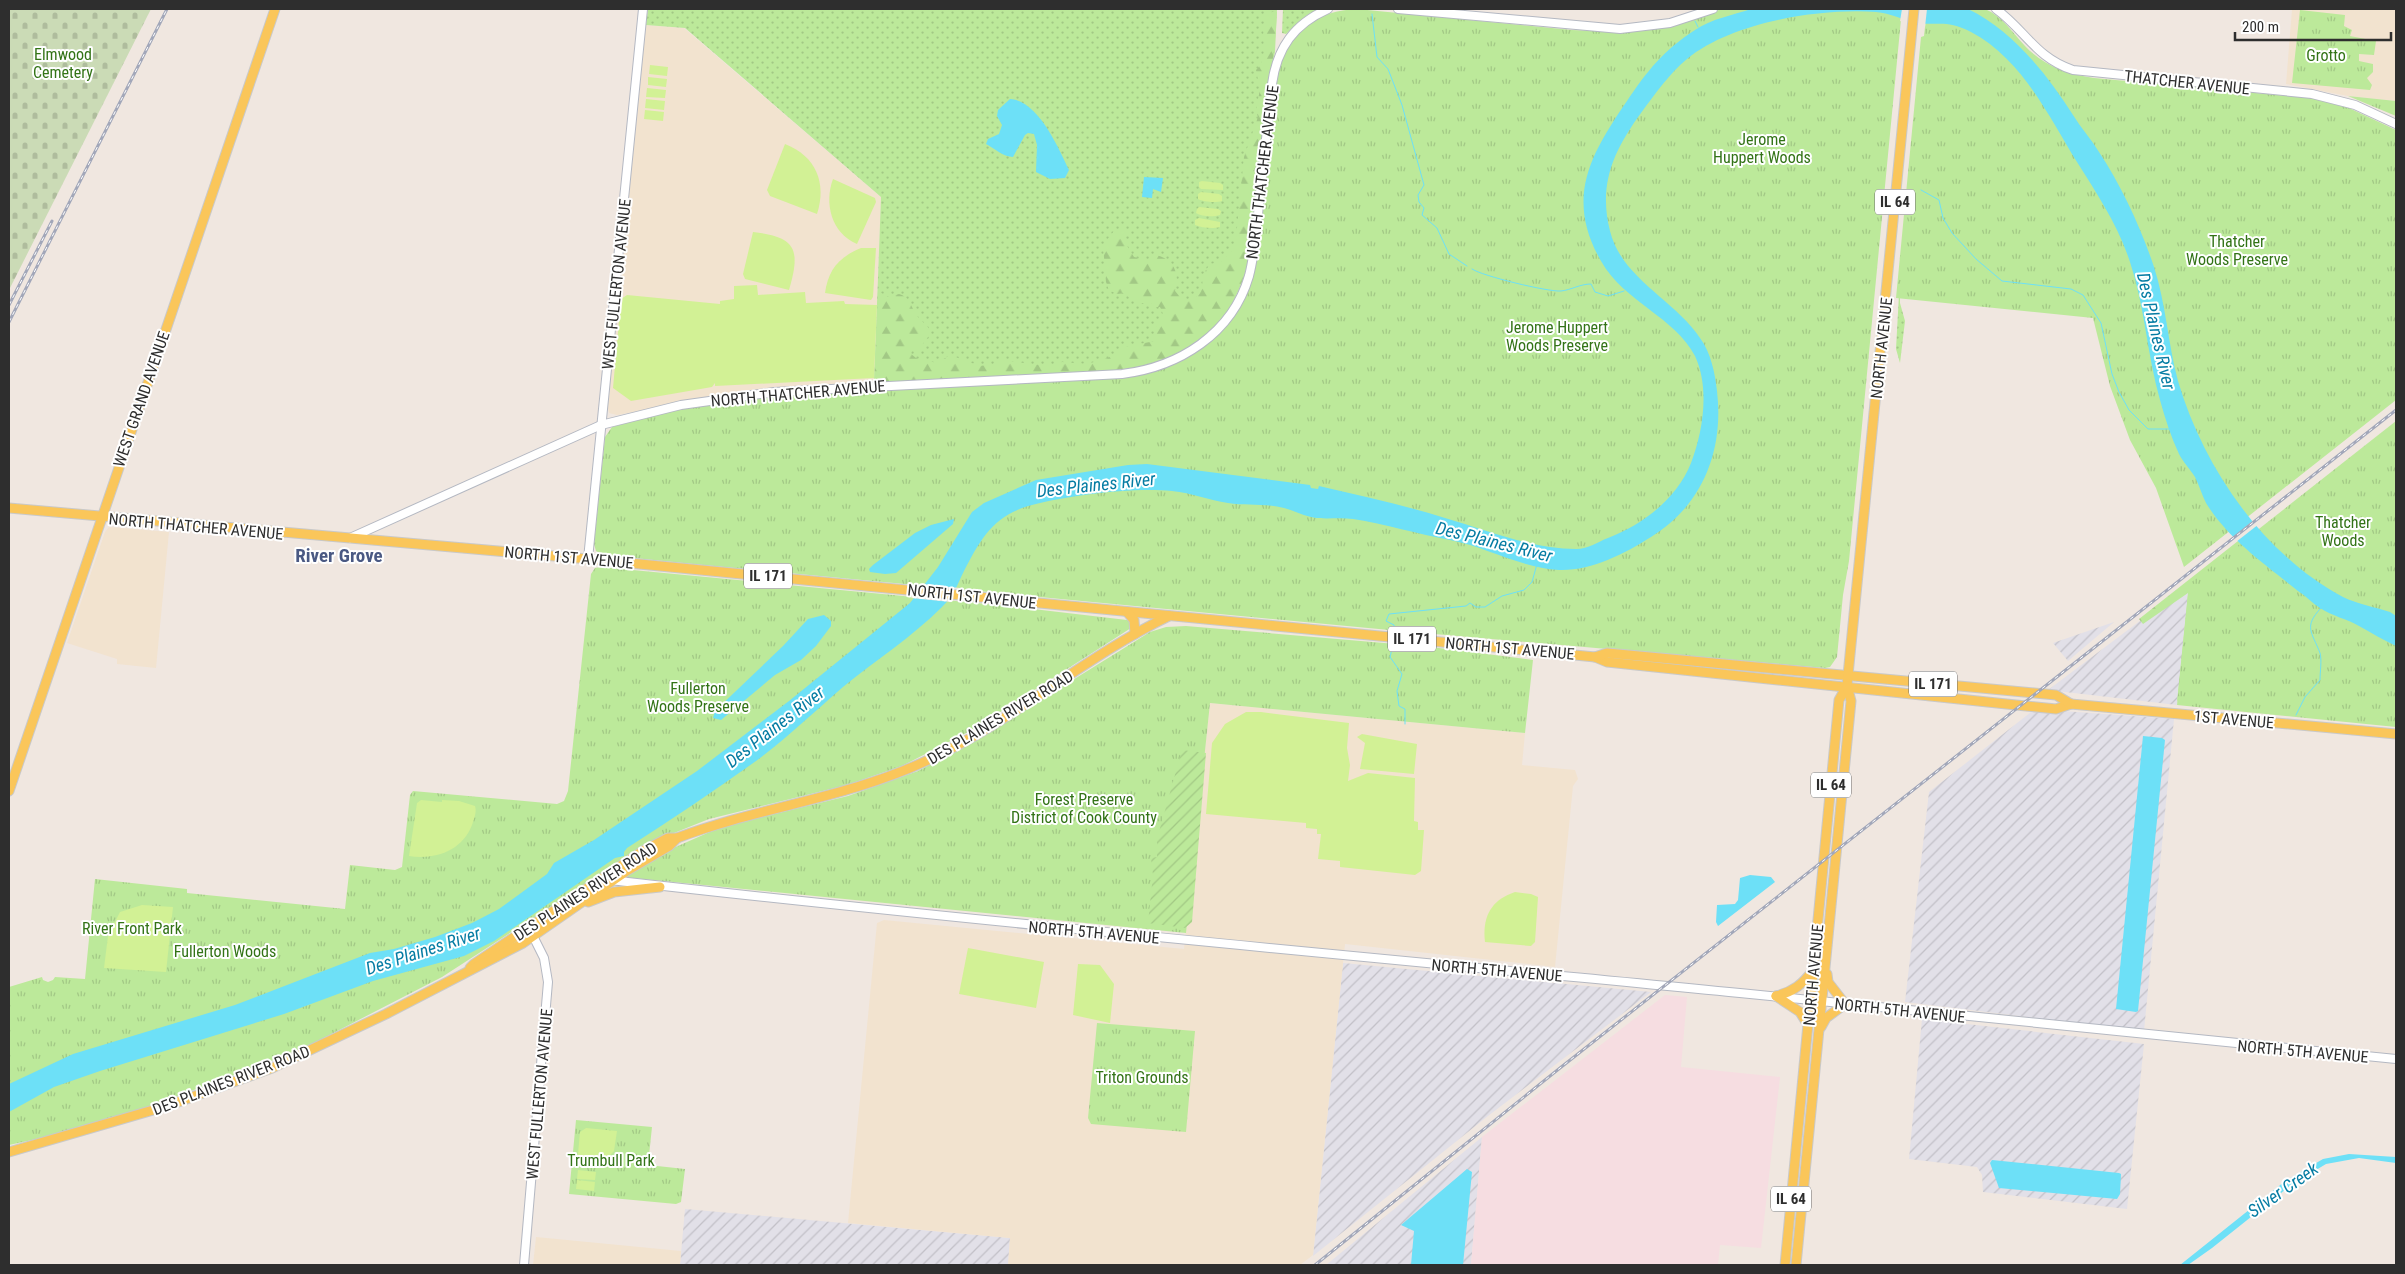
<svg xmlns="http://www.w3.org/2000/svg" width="2405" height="1274" font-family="'Roboto Condensed',sans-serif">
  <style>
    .industrial { fill: url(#industrial-furrows) }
    .education { fill: #f2e3cf }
    .medical { fill: #f6dde1 }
    .grass { fill: url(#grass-dots) }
    .forest { fill: url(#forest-firs) }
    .cemetery { fill: url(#cemetery-stones) }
    .park { fill: url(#park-tufts) }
    .garden { fill: url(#garden-furrows) }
    .pitch { fill: #d2f195 }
    .water { fill: #6de0f7 }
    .pier { fill: #f0e7e0 }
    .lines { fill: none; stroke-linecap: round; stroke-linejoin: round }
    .stream { stroke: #6de0f7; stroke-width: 1 }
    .minor-casing { stroke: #b4b8c2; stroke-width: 10 }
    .major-casing { stroke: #c9c9c9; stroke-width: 11 }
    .minor { stroke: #fff; stroke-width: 8 }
    .major { stroke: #fac65a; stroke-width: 9 }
    .rail-casing { stroke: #a2a7b9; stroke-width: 3 }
    .rail { stroke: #fff; stroke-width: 1; stroke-dasharray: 4; stroke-linecap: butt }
    .labels { text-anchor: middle; stroke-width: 4; stroke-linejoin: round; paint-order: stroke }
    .shield { fill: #fff; stroke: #6d6d6d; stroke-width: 1 }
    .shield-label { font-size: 15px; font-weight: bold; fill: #2e2e2e }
    .park-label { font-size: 16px; fill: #327316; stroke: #fff }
    .street-label { font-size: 16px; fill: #2e2e2e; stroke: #fff }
    .water-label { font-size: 18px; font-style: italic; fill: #057ca3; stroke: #fff }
    .quarter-label { font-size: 19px; font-weight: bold; fill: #4a5983; stroke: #fff }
  </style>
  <defs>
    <pattern id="industrial-furrows" width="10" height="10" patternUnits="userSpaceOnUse" patternTransform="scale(1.25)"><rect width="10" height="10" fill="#e2e0e8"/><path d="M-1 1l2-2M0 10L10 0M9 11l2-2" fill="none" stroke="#c2c0c7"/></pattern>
    <pattern id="grass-dots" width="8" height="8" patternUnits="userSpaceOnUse" patternTransform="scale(1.25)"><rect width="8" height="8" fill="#bce99a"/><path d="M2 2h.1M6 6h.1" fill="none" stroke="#a2c885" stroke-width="1.8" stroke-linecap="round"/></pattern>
    <pattern id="forest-firs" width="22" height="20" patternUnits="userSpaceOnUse" patternTransform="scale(1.25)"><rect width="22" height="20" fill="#bce99a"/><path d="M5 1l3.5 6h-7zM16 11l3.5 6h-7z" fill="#a2c885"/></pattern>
    <pattern id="cemetery-stones" width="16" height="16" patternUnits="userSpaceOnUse" patternTransform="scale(1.25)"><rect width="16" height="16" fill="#cbdbb6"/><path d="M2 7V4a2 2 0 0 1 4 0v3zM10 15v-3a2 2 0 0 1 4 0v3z" fill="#afbc9d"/></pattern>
    <pattern id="park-tufts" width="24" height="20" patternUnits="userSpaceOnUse" patternTransform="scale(1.25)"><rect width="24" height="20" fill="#bce99a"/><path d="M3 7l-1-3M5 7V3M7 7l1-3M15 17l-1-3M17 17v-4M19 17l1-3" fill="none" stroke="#a2c885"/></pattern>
    <pattern id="garden-furrows" width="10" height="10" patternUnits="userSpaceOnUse" patternTransform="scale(1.25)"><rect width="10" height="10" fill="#bce99a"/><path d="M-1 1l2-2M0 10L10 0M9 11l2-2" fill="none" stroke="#a2c885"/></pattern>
  </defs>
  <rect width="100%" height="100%" fill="#f0e7e0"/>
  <g class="industrial">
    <polygon points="2189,584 2177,705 2048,690"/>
    <polygon points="2114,622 2068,661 2053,643"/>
    <polygon points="2035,709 2174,719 2144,1031 1905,1002 1929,792"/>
    <polygon points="1343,963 1651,992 1488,1116 1313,1256"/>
    <polygon points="1922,1019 2144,1044 2127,1209 1983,1192 1982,1175 1977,1167 1909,1159"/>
    <polygon points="1482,1137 1471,1265 1326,1265"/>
    <polygon points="685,1209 1010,1238 1008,1265 680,1265"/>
  </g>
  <g class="education">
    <polygon points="2292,9 2396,9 2396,101 2348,96 2286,84"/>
    <polygon points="646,25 684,28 881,197 874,384 746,391 617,415 609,413 608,408"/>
    <polygon points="109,527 169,532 156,668 117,664 117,659 67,643 105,532"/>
    <polygon points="1210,703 1525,733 1522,765 1575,770 1578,779 1573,786 1555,967 1345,944 1313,1255 1300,1265 1008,1265 1010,1238 848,1223 877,923 884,920 1184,949"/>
    <polygon points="536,1237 681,1251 680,1265 533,1265"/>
  </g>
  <polygon class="medical" points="1665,995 1687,997 1681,1067 1780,1077 1761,1248 1720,1245 1718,1265 1471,1265 1482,1137"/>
  <g class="grass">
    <polygon points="648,9 1277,9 1275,52 1268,83 1244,281 1118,370 874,384 881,197 685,28 646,25"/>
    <polygon points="1283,9 1320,9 1306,16 1286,34 1282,33"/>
    <polygon points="1900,276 1900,303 1905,321 1900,363 1896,349"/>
  </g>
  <g class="forest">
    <path d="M1272 12H1277C1275 57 1266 102 1262 147 1254 226 1258 325 1168 359 1159 363 1149 365 1139 368L874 384 878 291 888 297 899 294C912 298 911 310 919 318 924 324 928 325 931 333L919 349H912L911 354 916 358 937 363 950 355 980 366 993 364 1000 360 1048 366 1062 362 1087 364 1108 358 1124 347 1155 341 1154 330C1160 320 1167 320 1160 307H1154L1151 303H1141L1138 299H1130L1126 293 1117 294 1109 290 1106 282 1103 245 1114 231 1124 227 1126 234 1124 241 1134 257 1149 261 1156 255C1174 259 1180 273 1175 291L1182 299C1199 301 1204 292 1202 276L1210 264 1221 262 1235 248 1244 157 1258 117 1256 111 1260 89 1256 70C1258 68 1260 66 1261 63 1268 51 1259 32 1267 14Z"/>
    <polygon points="2238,541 2246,548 2177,702 2188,593 2143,624 2139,619"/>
  </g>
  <polygon class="cemetery" points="9,9 151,9 9,290"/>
  <g class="park">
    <path d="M1357 9 1572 30 1622 32 1669 26 1722 9H1902L1849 561 1843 595 1837 657 1830 667 1825 668 1400 631 703 565 604 555 596 551 594 544 605 437 612 427 677 409 770 395 1131 376C1186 366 1221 342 1246 291L1279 64C1296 29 1316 11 1357 9Z"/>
    <path d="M1927 9C1939 9 1976 6 1985 9 2002 16 2013 33 2025 46 2044 66 2067 74 2094 78L2311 98 2349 108 2396 130V400L2184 567 2156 488 2130 440 2110 386 2093 318 1896 298 1921 37 1924 36Z"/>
    <polygon points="2300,10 2345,15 2344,26 2352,30 2350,36 2376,41 2374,55 2359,54 2359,61 2373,64 2373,72 2367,78 2372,85 2370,90 2292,83"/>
    <polygon points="2348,96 2396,101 2396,116"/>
    <polygon points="2396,421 2396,727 2177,705 2189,584"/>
    <polygon points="601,567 1008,606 1127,620 1131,622 1131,628 972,730 902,766 847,785 709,819 649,843 442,977 314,1043 259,1066 142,1109 64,1133 9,1145 9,987 42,977 43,980 48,982 53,980 55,977 85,979 95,879 187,889 187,893 345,909 350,865 395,870 402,867 410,795 413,791 557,804 564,801 568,791 591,574 595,568"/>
    <polygon points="1186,626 1431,647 1533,660 1525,733 1210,703 1186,933 623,877 662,853 721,827 848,796 918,771 976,740 1150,632 1166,627"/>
    <polygon points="1097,1023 1195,1031 1186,1132 1091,1124 1088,1118"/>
    <polygon points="576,1120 652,1127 648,1165 685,1169 681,1202 676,1204 569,1194"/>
  </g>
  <polygon class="garden" points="1182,750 1206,753 1192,922 1185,928 1148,923 1153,875 1151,858 1157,857 1157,839"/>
  <g class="pitch">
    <polygon points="650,65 668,67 667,76 649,74"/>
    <polygon points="648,77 667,79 666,87 648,85"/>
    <polygon points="647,88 666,90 665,98 646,97"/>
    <polygon points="646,99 665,101 664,110 645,108"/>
    <polygon points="645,110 664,112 663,121 644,119"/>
    <path d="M785 144C816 156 827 183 817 214L770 196 767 190Z"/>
    <path d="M833 179 875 198 876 202 857 244C831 233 824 203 833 179Z"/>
    <polygon points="1202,181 1220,183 1223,185 1223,190 1201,189 1199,187 1199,182"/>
    <path d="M1201 192 1219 194 1222 196V201C1216 203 1203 202 1198 199V194Z"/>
    <path d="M1199 207 1218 209 1221 211 1220 215C1214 217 1202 217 1196 213L1197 209Z"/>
    <path d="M1199 218 1220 222V227C1213 229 1202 228 1195 225V220Z"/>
    <path d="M753 232C796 237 801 249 789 290L745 279 743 274Z"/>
    <path d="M861 248H876L873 297 871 300 825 293C828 270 839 257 861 248Z"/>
    <polygon points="757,285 758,295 805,292 806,303 844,301 845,304 877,305 874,378 715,386 715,383 712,387 631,401 613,388 621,299 627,295 720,304 720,301 734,299 734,286"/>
    <polygon points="1246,712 1261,712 1349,723 1347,748 1350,765 1348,781 1368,773 1415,778 1414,821 1418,822 1418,830 1424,830 1421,871 1415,875 1340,867 1340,861 1318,859 1321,834 1317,834 1317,829 1306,828 1306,823 1206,814 1212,743 1225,724"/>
    <polygon points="1362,734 1417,744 1414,774 1360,769 1365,743 1357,737"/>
    <path d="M421 800 442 802V800L459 801 475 806C477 812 474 819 472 825 462 851 435 860 409 856L417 803Z"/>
    <path d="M1515 892 1531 894 1538 897 1535 942 1531 946 1485 942C1482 917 1491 900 1515 892Z"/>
    <polygon points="142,905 173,907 166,972 104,968 108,936 120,912"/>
    <polygon points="968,948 1044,962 1036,1008 959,994"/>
    <polygon points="1078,964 1100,965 1114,984 1110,1023 1073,1015"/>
    <polygon points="586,1128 617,1131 614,1151 605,1161 577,1164 580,1132"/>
    <polygon points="578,1170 596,1172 595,1180 577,1179"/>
    <polygon points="577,1180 595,1182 594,1191 576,1189"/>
  </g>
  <g class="water">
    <path d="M1751 9H1968C2012 30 2047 74 2073 115 2081 128 2091 139 2099 152 2122 187 2141 228 2154 267 2166 304 2168 344 2178 381 2203 466 2262 554 2343 597 2357 604 2375 607 2390 612L2396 616V646C2383 640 2372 633 2359 626 2347 619 2332 616 2320 608 2312 603 2306 596 2298 591 2266 565 2228 539 2206 503 2202 495 2199 485 2195 477 2190 469 2183 462 2179 454 2171 437 2165 418 2160 400 2147 355 2145 307 2130 262 2118 225 2097 194 2077 162 2048 115 2022 59 1971 32 1946 19 1939 26 1917 23 1902 20 1891 13 1876 12 1820 8 1732 22 1687 59 1669 74 1655 94 1641 113 1614 150 1598 184 1610 231 1622 279 1674 299 1700 338 1711 353 1715 373 1717 391 1724 450 1703 505 1651 537 1624 554 1591 571 1559 570 1521 568 1487 547 1450 540 1418 534 1385 524 1353 519 1339 517 1324 520 1311 517 1301 515 1293 510 1284 508 1265 503 1246 506 1228 503 1209 500 1192 493 1172 491 1133 487 1070 495 1032 505 994 515 981 538 964 571 957 585 954 596 942 607 912 637 876 660 843 687 814 712 787 738 756 761 714 791 671 820 627 848L624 852V856L615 858 494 941 464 956 373 981 284 1014 100 1071 54 1087 9 1112V1084L73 1054 235 1005 370 953 394 949 435 937 472 923 499 909 547 874 554 863 594 840 697 771 789 701 910 603 938 567 972 512 984 503 1036 480 1128 465 1147 464 1310 485 1311 488 1318 489 1319 486C1361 496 1404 505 1445 518 1487 530 1532 549 1576 549 1589 549 1597 542 1608 538 1642 525 1677 499 1691 463 1703 432 1710 388 1695 356 1675 317 1624 302 1601 261 1565 198 1590 155 1627 101 1647 71 1664 50 1695 30 1711 19 1733 15 1751 9Z"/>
    <path d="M1010 99C1038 100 1059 149 1069 170L1065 178 1050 179 1036 172 1037 145 1034 134 1028 133 1025 135 1013 157C1003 157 994 148 986 144L988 139 999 134 1002 125 997 116 998 110Z"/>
    <polygon points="1144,177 1163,178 1161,192 1153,189 1152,198 1142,197"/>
    <polygon points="954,519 953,524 896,573 885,574 870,572 869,569 873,565 915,533 931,525"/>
    <polygon points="824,615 831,621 831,626 816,646 801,660 775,675 721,720 713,718 715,711 783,646 808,619"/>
    <polygon points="2143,736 2162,738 2165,740 2138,1011 2136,1012 2116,1009"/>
    <polygon points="1750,875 1771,877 1775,882 1718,926 1716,922 1717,905 1735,904 1738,900 1740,878"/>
    <polygon points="2349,1154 2396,1157 2396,1163 2359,1158 2326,1164 2291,1185 2212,1248 2188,1265 2180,1265 2284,1182 2323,1159"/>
    <polygon points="1992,1160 2119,1173 2121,1174 2120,1194 2117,1199 1999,1188 1990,1163"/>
    <polygon points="1467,1169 1472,1172 1463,1265 1411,1265 1414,1231 1401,1225"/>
  </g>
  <g class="pier">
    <polygon points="1902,9 1927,9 1925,27 1900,21"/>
    <polygon points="2255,519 2259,524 2236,542 2232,538"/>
    <polygon points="921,584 960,588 951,602 911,598"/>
  </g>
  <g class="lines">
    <g class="stream">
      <polyline points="1372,14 1377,57 1388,69 1402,105 1424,185 1418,195 1419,202 1424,208 1422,215 1437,228 1449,254 1467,266"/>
      <polyline points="1695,21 1698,27"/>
      <polyline points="1921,190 1939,200 1943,218 1952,233 1976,259 2002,281 2071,289 2083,295 2101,323 2112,374 2119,392 2129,410 2148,429 2169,429"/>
      <path d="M1472 269C1482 276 1548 292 1561 291 1571 290 1580 284 1591 284L1595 292 1608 296 1624 291"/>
      <polyline points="1395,629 1394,625 1386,621 1389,614 1466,606 1470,603 1476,607 1485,607 1502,596 1524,590 1532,582 1537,564"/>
      <polyline points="1393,645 1390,657 1402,674 1397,691 1399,706 1405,709 1405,724"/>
      <path d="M2296 715 2305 697 2320 680C2320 672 2322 660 2320 653 2312 632 2303 627 2321 608"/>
    </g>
    <defs>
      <g id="minor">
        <polyline points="1398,9 1620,29 1670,23 1713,9"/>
        <path d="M1996 9C2025 30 2036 58 2073 70L2312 94 2355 105 2396 124"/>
        <path d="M350 538 601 425 681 405 774 392 1122 374C1179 367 1232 334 1249 276 1256 249 1257 221 1260 194 1264 157 1268 121 1272 84 1277 48 1294 24 1328 9"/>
        <polyline points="588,559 643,9"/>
        <path d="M610 880C989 923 1370 957 1750 994 1966 1014 2181 1039 2396 1059"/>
        <polyline points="524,1265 548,982 544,958 531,932"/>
      </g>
      <g id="major">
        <polyline points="9,508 588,559 1595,657 1607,662 2016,705 2056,709 2071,704 2396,734"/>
        <polyline points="1127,612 1134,620 1135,634"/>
        <polyline points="1595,657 1607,653 2056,695 2071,704"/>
        <polyline points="9,791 275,9"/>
        <polyline points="588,902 614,892 660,887"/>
        <path d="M470 968 474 964 643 851 668 838H677C759 807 847 798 926 761 1012 722 1084 657 1169 616"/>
        <path d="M1776 996C1793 992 1803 984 1813 970"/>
        <polyline points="1776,996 1800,1012 1808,1025"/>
        <polyline points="1821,1027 1826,1018 1845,1004 1828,982 1827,974"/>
        <polyline points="9,1152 167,1106 272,1068 386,1014 523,943 628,870 669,846 677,838"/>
        <polyline points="1785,1265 1839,700 1847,686 1848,675 1914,9"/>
        <polyline points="1796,1265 1851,701 1847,686"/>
      </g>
    </defs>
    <use href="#minor" class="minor-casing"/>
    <use href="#major" class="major-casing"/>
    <use href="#minor" class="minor"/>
    <use href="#major" class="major"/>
    <defs>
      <g id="rail">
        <polyline points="9,305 52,221"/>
        <polyline points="9,322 167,9"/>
        <polyline points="1315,1265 1560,1068 2396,410"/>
      </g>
    </defs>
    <use href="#rail" class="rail-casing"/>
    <use href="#rail" class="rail"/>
  </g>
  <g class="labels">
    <g class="shield">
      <rect x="1875" y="189.5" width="40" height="25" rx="4"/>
      <rect x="744" y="563.5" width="48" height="25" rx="4"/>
      <rect x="1388" y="626.5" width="48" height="25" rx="4"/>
      <rect x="1909" y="671.5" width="48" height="25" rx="4"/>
      <rect x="1811" y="772.5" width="40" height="25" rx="4"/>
      <rect x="1771" y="1186.5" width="40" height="25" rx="4"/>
    </g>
    <g class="shield-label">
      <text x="1895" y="207">IL 64</text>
      <text x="768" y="581">IL 171</text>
      <text x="1412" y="644">IL 171</text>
      <text x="1933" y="689">IL 171</text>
      <text x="1831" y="790">IL 64</text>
      <text x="1791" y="1204">IL 64</text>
    </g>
    <g class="park-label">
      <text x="63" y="60">Elmwood<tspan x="63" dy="18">Cemetery</tspan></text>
      <text x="2326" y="61">Grotto</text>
      <text x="1762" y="145">Jerome<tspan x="1762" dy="18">Huppert Woods</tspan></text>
      <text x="2237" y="247">Thatcher<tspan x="2237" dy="18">Woods Preserve</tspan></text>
      <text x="1557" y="333">Jerome Huppert<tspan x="1557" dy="18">Woods Preserve</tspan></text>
      <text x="2343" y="528">Thatcher<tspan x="2343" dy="18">Woods</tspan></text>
      <text x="698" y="694">Fullerton<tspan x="698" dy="18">Woods Preserve</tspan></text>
      <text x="1084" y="805">Forest Preserve<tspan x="1084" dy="18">District of Cook County</tspan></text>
      <text x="132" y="934">River Front Park</text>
      <text x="225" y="957">Fullerton Woods</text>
      <text x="1142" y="1083">Triton Grounds</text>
      <text x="611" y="1166">Trumbull Park</text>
    </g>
    <g class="street-label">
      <text transform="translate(2187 82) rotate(6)" y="6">THATCHER AVENUE</text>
      <text transform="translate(1262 172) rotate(-83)" y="6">NORTH THATCHER AVENUE</text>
      <text transform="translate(616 284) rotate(-84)" y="6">WEST FULLERTON AVENUE</text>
      <text transform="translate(1881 348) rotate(-84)" y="6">NORTH AVENUE</text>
      <text transform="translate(798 393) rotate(-5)" y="6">NORTH THATCHER AVENUE</text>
      <text transform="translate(141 399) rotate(-71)" y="6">WEST GRAND AVENUE</text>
      <text transform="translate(196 526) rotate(5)" y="6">NORTH THATCHER AVENUE</text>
      <text transform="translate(569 557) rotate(5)" y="6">NORTH 1ST AVENUE</text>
      <text transform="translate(972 596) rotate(6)" y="6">NORTH 1ST AVENUE</text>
      <text transform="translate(1510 648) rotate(5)" y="6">NORTH 1ST AVENUE</text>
      <text transform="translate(1000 717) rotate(-31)" y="6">DES PLAINES RIVER ROAD</text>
      <text transform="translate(2234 719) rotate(5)" y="6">1ST AVENUE</text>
      <text transform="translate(585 891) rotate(-33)" y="6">DES PLAINES RIVER ROAD</text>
      <text transform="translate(1094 932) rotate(5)" y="6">NORTH 5TH AVENUE</text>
      <text transform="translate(1497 970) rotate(5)" y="6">NORTH 5TH AVENUE</text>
      <text transform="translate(1813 975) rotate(-85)" y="6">NORTH AVENUE</text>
      <text transform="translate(1900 1010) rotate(6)" y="6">NORTH 5TH AVENUE</text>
      <text transform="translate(2303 1051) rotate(5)" y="6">NORTH 5TH AVENUE</text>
      <text transform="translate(231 1080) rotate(-21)" y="6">DES PLAINES RIVER ROAD</text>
      <text transform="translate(539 1094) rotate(-85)" y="6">WEST FULLERTON AVENUE</text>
    </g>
    <g class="water-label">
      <text transform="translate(2156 331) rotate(77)" y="6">Des Plaines River</text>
      <text transform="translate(1096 485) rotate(-6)" y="6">Des Plaines River</text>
      <text transform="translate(1494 542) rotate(14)" y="6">Des Plaines River</text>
      <text transform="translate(775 727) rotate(-38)" y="6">Des Plaines River</text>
      <text transform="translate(423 951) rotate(-18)" y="6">Des Plaines River</text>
      <text transform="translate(2283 1190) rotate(-35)" y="6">Silver Creek</text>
    </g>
    <g class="quarter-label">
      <text x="339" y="562">River Grove</text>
    </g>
  </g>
  <rect width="2405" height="1274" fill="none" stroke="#2e2e2e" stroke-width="20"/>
  <path d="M2235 32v8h156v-8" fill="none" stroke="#2e2e2e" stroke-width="2.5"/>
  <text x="2242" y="32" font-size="15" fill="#2e2e2e" stroke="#ffffff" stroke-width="4" paint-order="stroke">200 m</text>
</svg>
